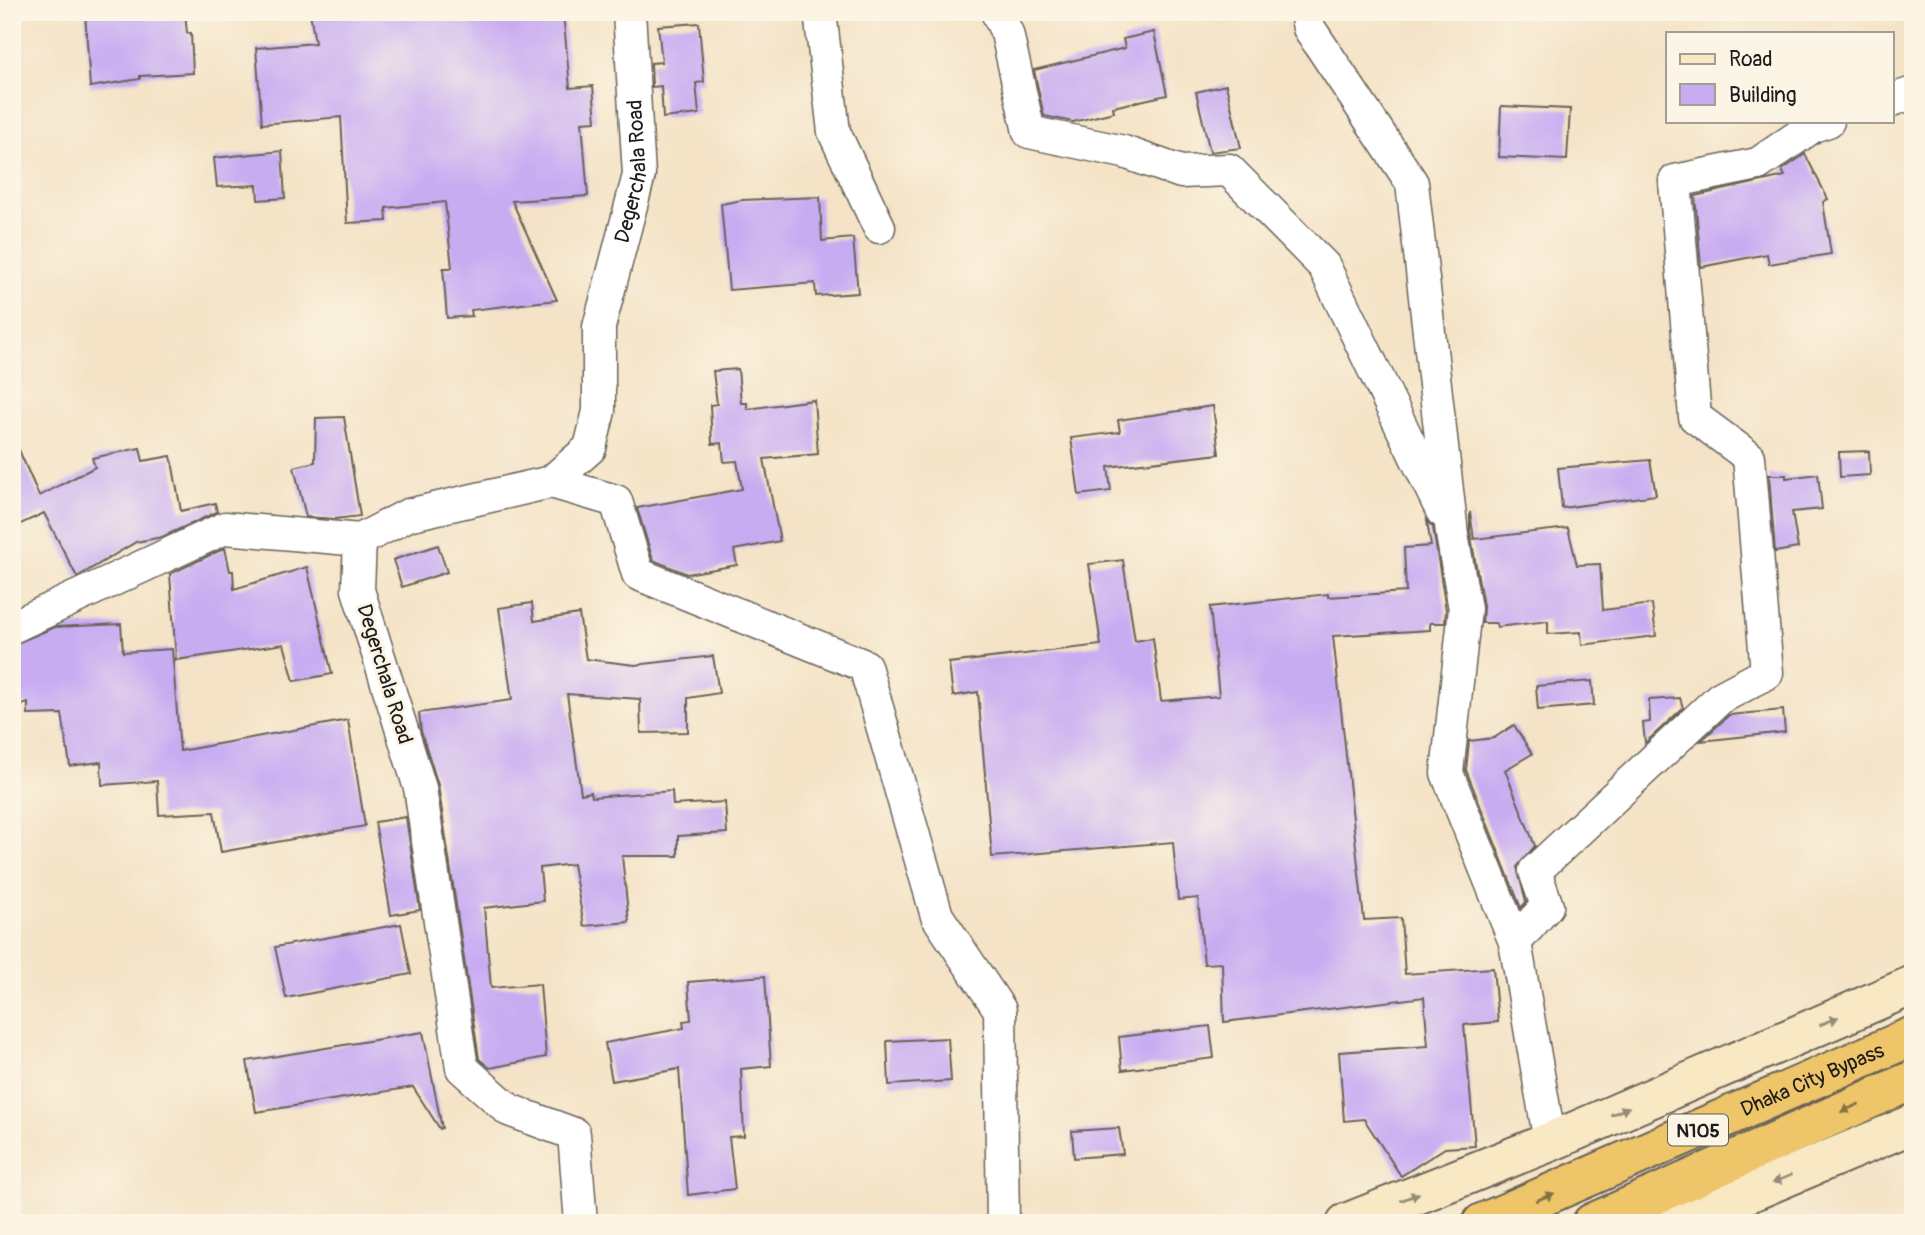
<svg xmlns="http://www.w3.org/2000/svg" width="1925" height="1235" font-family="Pangolin,sans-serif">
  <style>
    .building { fill: #c8acf2 }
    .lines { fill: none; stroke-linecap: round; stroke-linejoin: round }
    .minor-casing { stroke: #686258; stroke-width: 35 }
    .secondary-casing { stroke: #686258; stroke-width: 42 }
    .trunk-casing { stroke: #686258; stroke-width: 42 }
    .minor { stroke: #fff; stroke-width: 32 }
    .secondary { stroke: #f8e8c3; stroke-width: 38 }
    .trunk { stroke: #eec569; stroke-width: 38 }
    .oneway { fill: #958c78 }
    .oneway2 { fill: #857042 }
    .labels { text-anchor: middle; stroke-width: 6; stroke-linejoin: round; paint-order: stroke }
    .shield { fill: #fcf5e5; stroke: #5f5d58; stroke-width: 2 }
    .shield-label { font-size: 19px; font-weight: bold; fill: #1c1c1c }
    .street-label { font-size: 21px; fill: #1c1c1c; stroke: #fcf5e5 }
  </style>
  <rect width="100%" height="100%" fill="#fcf5e5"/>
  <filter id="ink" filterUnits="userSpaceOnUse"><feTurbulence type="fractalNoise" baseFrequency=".0143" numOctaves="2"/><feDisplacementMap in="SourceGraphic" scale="14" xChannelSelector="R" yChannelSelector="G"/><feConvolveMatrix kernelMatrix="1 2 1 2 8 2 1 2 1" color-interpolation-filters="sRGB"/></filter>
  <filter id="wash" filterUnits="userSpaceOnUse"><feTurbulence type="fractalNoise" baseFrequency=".00686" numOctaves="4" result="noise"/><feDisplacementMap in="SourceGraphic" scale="28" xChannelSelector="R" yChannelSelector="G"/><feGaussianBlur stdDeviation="1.57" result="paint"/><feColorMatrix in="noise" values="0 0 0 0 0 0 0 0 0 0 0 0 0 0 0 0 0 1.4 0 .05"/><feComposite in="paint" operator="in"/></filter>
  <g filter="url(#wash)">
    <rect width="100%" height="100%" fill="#f4e3c6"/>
    <g id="blocks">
      <g class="building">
        <polygon points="85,12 185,12 187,33 191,33 193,73 140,76 140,79 90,87"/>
        <polygon points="310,12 563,12 570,88 593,86 596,121 582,122 588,196 512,201 557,300 471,310 472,316 447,318 443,268 452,268 445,202 386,208 387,221 347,223 341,117 262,124 256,48 315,43"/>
        <polygon points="699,23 704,82 696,83 699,114 663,118 661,86 652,87 651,63 662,62 658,26"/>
        <polygon points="1154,32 1167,95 1113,107 1114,112 1073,122 1044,116 1034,70 1125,48 1123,39"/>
        <polygon points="1226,85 1241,148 1210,152 1196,92"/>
        <polygon points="1501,106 1570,109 1567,160 1499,157"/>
        <polygon points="282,151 285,198 258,200 257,185 217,187 214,158"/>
        <polygon points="1805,154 1828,199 1823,202 1831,254 1769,264 1767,254 1701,267 1695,196 1785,176 1782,170"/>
        <polygon points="820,197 822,241 853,238 858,293 816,296 815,283 729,290 721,204 742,200"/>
        <polygon points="738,369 741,403 747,403 747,409 814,400 818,454 764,459 780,541 734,550 737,565 687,574 653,560 637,508 742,489 737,461 724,462 722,443 712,444 710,405 717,404 713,371"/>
        <polygon points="1213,406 1219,454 1108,467 1111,491 1079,495 1071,438 1120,432 1118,420"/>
        <polygon points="344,417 360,516 335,519 306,517 294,467 315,462 316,418"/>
        <polygon points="12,434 39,496 95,467 92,458 140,448 143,461 171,456 181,511 215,503 217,512 162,537 136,542 77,577 44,513 12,528"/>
        <polygon points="1869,451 1870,475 1840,477 1839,452"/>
        <polygon points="1650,460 1656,495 1562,508 1558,468"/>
        <polygon points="1818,474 1822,509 1792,512 1798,548 1775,552 1769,475 1786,475 1786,478"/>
        <polygon points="1470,512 1474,539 1568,528 1577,565 1600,564 1603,610 1652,604 1656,636 1582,645 1581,632 1548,634 1548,621 1497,627 1496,623 1482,623 1483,606 1470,531"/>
        <polygon points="1427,521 1433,527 1446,610 1445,623 1430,623 1430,630 1333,636 1364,920 1401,918 1405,974 1493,968 1498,1022 1464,1025 1475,1146 1445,1148 1401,1176 1364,1119 1344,1121 1339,1052 1428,1046 1424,997 1224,1022 1222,963 1204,964 1198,898 1178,900 1173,842 992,857 978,692 953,696 949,663 1101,645 1089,564 1123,560 1135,641 1153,638 1161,701 1219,696 1210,607 1328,594 1328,597 1406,592 1404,548 1431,546"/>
        <polygon points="438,545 447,572 402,587 393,560"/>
        <polygon points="225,548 230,571 233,571 234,589 307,567 332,674 294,681 284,644 176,660 170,574"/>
        <polygon points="532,603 534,621 579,614 586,659 635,665 713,656 719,693 688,698 688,732 641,733 640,699 567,694 581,794 591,792 592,797 672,791 673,805 725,802 727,833 678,836 678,856 622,856 629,922 584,926 573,864 540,868 543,901 484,908 491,988 540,984 546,1057 490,1068 479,1059 438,785 421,731 419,713 512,700 499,608"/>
        <polygon points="121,624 123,652 172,649 180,751 348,720 365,826 221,852 214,812 159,815 157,781 102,785 101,762 70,766 62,714 28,715 28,703 12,708 12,645 55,627"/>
        <polygon points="1592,681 1594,705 1538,710 1536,686"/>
        <polygon points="1680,698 1683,708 1645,743 1643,723 1650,722 1649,700"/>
        <polygon points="1783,710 1785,732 1701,741 1729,715"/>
        <polygon points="1514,725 1532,754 1505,770 1535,846 1517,867 1526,902 1521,908 1466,770 1469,741 1494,738"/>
        <polygon points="406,817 420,910 391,915 375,822"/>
        <polygon points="401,924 411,974 286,998 275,947"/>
        <polygon points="765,976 771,1066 741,1069 744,1136 729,1137 735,1189 688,1195 679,1069 612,1081 605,1043 684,1028 683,1021 691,1020 688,982"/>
        <polygon points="1210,1026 1214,1058 1122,1070 1119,1037"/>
        <polygon points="423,1032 442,1128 440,1129 413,1087 256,1112 247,1061"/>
        <polygon points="948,1038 951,1081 889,1085 887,1041"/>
        <polygon points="1119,1128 1123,1154 1074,1158 1072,1131"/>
      </g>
    </g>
  </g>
  <g filter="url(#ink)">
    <use href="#blocks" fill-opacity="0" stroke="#686258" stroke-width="2"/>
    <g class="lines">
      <defs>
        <g id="minor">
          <polyline points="820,12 834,132 879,227"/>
          <polyline points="997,12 1007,33 1029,132 1124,152 1181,172 1229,170 1324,266 1442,511"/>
          <polyline points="1306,12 1309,28 1412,183 1452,534 1465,609 1447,773 1515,942 1550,1142"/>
          <polyline points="1892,100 1913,93"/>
          <polyline points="551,482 616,501 638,574 865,666 937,916 1000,1010 1003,1223"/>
          <polyline points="12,627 225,528 360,540"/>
          <polyline points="1515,942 1547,906 1535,871 1720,698 1767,673 1749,457 1695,417 1675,181 1758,164 1813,126 1828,121"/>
          <path id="s1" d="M581 1223 574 1134 509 1110 462 1068 420 788 358 590 360 540 408 515 551 482 590 448 599 411V327L639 175 629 12"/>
        </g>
        <g id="secondary">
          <polyline points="1346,1223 1550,1142 1913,985"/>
          <polyline points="1677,1223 1913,1124"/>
        </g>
        <g id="trunk">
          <path id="s2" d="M1482 1223 1913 1036"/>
          <polyline points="1592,1223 1913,1080"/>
        </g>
      </defs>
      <use href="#minor" class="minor-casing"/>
      <use href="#secondary" class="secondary-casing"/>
      <use href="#trunk" class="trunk-casing"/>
      <use href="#minor" class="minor"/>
      <use href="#secondary" class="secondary"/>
      <use href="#trunk" class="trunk"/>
    </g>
    <defs><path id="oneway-solid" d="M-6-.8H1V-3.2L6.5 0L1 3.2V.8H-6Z" transform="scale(1.75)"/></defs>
    <g class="oneway">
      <use href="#oneway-solid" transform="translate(1829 1021) rotate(-23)"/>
      <use href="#oneway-solid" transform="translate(1620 1111) rotate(-23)"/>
      <use href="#oneway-solid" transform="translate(1782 1179) rotate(157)"/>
      <use href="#oneway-solid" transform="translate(1410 1197) rotate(-22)"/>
    </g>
    <g class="oneway2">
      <use href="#oneway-solid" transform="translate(1850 1108) rotate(156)"/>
      <use href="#oneway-solid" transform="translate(1545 1197) rotate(-22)"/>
    </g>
  </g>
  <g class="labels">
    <rect class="shield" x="1668" y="1114.5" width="60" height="31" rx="5"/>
    <g class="shield-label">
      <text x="1698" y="1137">N105</text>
    </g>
    <g class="street-label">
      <text dy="7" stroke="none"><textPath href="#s1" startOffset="1297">Degerchala Road</textPath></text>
      <text transform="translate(385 674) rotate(73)" y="7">Degerchala Road</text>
      <text dy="7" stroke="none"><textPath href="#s2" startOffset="360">Dhaka City Bypass</textPath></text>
    </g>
  </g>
  <rect width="1925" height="1235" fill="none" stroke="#fcf5e5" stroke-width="42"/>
  <rect x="1666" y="32" width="228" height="91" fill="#fcf5e5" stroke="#a29e95" stroke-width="2"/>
  <rect x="1680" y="54" width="35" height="10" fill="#f8e8c3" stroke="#a29e95" stroke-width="2"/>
  <text x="1729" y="66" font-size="21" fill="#1c1c1c">Road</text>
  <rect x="1680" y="84" width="35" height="21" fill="#c8acf2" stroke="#a29e95" stroke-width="2"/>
  <text x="1729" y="102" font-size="21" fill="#1c1c1c">Building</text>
</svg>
